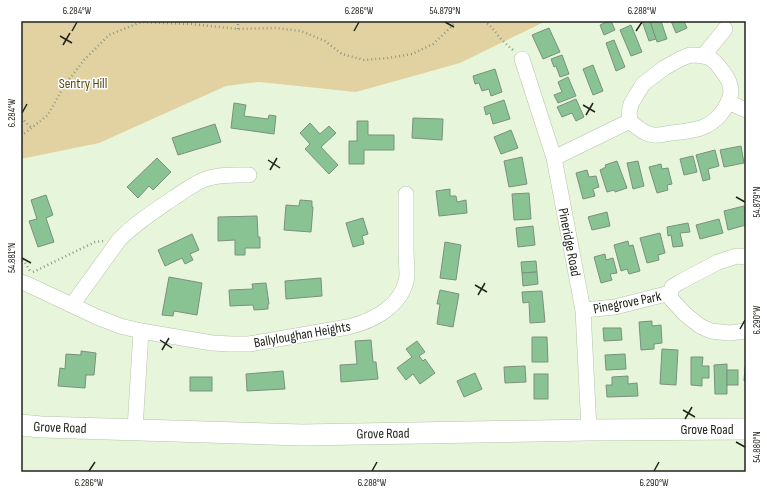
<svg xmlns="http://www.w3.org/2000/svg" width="767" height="493" font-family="'Sofia Sans Condensed',sans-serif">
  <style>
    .green { fill: #e2d2a1 }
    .building { fill: #8ac393; stroke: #7a917d }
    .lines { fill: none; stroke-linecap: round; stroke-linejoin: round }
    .street-casing { stroke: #b7c4aa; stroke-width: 16 }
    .secondary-casing { stroke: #b7c4aa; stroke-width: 22 }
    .path { stroke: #8f9986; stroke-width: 2.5; stroke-dasharray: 1 3; stroke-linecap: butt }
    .street { stroke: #fff; stroke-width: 15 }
    .secondary { stroke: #fff; stroke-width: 21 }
    .ticks { fill: none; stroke: #20251c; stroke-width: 1.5 }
    .labels { text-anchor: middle; stroke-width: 3; stroke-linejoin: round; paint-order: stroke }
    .park-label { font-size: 14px; fill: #5a4a16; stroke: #fff }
    .street-label { font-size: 14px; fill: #20251c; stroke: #fff }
    .neatline { fill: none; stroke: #20251c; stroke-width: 1.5 }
    .ticks-label { font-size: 10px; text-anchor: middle; fill: #20251c }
  </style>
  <rect width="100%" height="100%" fill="#e7f5da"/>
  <polygon class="green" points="21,21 546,21 460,63 356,92 259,82 226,86 99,143 21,159"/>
  <g class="building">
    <polygon points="609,21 611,21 615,30 604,35 600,25"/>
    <polygon points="642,21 650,21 656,39 649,41"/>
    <polygon points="650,21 661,21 667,39 657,42"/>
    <polygon points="671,21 684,21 687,28 676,33"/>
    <polygon points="631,25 642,52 631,56 620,30"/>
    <polygon points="549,28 560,52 543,59 532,35"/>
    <polygon points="614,40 625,67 616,71 606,43"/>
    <polygon points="562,55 569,74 560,77 556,66 554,67 551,59"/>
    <polygon points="593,65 603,91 593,95 583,69"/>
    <polygon points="495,69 502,92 491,96 489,89 482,91 479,83 475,84 473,76"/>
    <polygon points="568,77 576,96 558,103 554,95 562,92 558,82"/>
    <polygon points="576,99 584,117 576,121 572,113 562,117 557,107"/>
    <polygon points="504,100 510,119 493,124 490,113 486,115 484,107"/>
    <polygon points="234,103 246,105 244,116 268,119 269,115 276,116 274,134 231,128"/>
    <polygon points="413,118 443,119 442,140 412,138"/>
    <polygon points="357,121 368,121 368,135 394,135 394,150 364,150 364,164 349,164 349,141 357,141"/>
    <polygon points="310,123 320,134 329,126 336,133 321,147 338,165 329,174 305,149 310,144 300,133"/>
    <polygon points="215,124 221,142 178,155 172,138"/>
    <polygon points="511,130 518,148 501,154 494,137"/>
    <polygon points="741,146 744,163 724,167 720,150"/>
    <polygon points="715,150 719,166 708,169 710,179 703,181 696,155"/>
    <polygon points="693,156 697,172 684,175 680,159"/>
    <polygon points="522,157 527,184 509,187 504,161"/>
    <polygon points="157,158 171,172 153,190 149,186 138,198 127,187"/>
    <polygon points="617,161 627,188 615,192 614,190 607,192 600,170 606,167 605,165"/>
    <polygon points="638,161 644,186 633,189 627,163"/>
    <polygon points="661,164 662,169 668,168 672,184 667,185 668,190 657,193 649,167"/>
    <polygon points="587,170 589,177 596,176 599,187 593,189 595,196 583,199 576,173"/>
    <polygon points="450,189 450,196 456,196 457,202 466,200 467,213 439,216 436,191"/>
    <polygon points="529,193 531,219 514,220 512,194"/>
    <polygon points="46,195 53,215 46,218 54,242 38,247 29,221 37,219 31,200"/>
    <polygon points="300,200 312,201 312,207 313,207 311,232 284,230 286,205 299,206"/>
    <polygon points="744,206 746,213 746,225 728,230 724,211"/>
    <polygon points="607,212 610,226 592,230 588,217"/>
    <polygon points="257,216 258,237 260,237 260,248 245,248 245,255 235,255 235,240 218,241 218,217"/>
    <polygon points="363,218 368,234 362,236 364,244 353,247 346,223"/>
    <polygon points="719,219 723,233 700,239 696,225"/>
    <polygon points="688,223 690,232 680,233 683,246 673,247 671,235 668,236 667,227"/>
    <polygon points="533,226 535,245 518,247 516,228"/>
    <polygon points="660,233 665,253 658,255 659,260 647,263 640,238"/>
    <polygon points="192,234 199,250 190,254 193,260 185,264 182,258 165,266 158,250"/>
    <polygon points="628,241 629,246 633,245 640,271 629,274 627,269 621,271 614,245"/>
    <polygon points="445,242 461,245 456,280 440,278"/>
    <polygon points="605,254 606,260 613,258 617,273 610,274 612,280 601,283 594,257"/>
    <polygon points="536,261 537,272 522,273 521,262"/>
    <polygon points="537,272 538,284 523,286 522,273"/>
    <polygon points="169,277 202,283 197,315 174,311 173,316 162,315"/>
    <polygon points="321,278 322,296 286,299 285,281"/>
    <polygon points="266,283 269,304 268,304 268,309 254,310 253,305 230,306 229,290 253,289 252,284"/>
    <polygon points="440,290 459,294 453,327 437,324 440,304 437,304"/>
    <polygon points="542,291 545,322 530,323 529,302 523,303 522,292"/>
    <polygon points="652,321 652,326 661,325 662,343 654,344 654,349 641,350 639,322"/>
    <polygon points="603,328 621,328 622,340 604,341"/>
    <polygon points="532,337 547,337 548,362 532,362"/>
    <polygon points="371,340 373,362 376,362 378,379 341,382 340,365 357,364 355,341"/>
    <polygon points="417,341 425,352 419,356 423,361 425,359 435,373 420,384 413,374 406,380 397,368 412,357 406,349"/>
    <polygon points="662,349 678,350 676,385 660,384"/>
    <polygon points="81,351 96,353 94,375 86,375 85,388 58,386 60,368 65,369 66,354 81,355"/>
    <polygon points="625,354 626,369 606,370 605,355"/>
    <polygon points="691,357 703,357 702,366 709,366 709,378 702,378 702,386 691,385"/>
    <polygon points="727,364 727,394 715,394 714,365"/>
    <polygon points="525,366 526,382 505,383 504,367"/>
    <polygon points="745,367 746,367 746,381 744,381"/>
    <rect x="727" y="370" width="11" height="15"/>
    <polygon points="283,371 285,389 247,391 246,374"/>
    <polygon points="475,373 482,389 464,397 457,381"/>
    <rect x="534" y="374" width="14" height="25"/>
    <polygon points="628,376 628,384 637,383 638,396 607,397 606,385 612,385 612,377"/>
    <rect x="190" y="377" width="22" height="14"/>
  </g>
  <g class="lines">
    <defs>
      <g id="street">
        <path d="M690 55C707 55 713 57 723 72 727 77 731 85 731 92 729 107 716 123 701 128 691 131 681 132 671 133 666 134 658 136 653 135 645 134 635 126 630 121L629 113 631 104 643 84 664 68 680 59Z"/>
        <polyline points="704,55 725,29"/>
        <polyline points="522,59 554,158 583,310 589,430"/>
        <polyline points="728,102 746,110"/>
        <polyline points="554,158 630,121"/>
        <polyline points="746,257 737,256 718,262 680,282 672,287 670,295 672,300 685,314 700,326 711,331 729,333 746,331"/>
        <path d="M21 282 27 284 97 317 120 326 141 331 212 343 231 344H249L348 327C373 321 403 306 407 276 407 267 406 258 406 249 406 230 406 212 406 194"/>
        <path d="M72 305 119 240C135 223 156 210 175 197 186 190 197 181 209 178 222 174 236 175 249 175"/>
        <polyline points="583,310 615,307 670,293"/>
        <polyline points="135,429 141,331"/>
      </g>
      <polyline id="secondary" points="21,425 41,427 302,435 589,430 746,429"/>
    </defs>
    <use href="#street" class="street-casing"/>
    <use href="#secondary" class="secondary-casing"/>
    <g class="path">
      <path d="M484 21C492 26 496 34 503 41 506 44 509 47 513 50"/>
      <polyline points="238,29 238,21"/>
      <polyline points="21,118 32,128"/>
      <polyline points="21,136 48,115 64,86 84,60 109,35 141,22 191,24 238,29 276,28 301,31 325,41 342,54 364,60 388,58 412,54 433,44 451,27 455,21"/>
      <polyline points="21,256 30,271"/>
      <polyline points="33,272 95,242 103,241"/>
    </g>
    <use href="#street" class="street"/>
    <use href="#secondary" class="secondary"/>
  </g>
  <path class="ticks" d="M445 22 454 27M72 31 77 22M354 31 359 22M636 31 642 22M60 36 72 43M63 45 70 33M583 105 595 112M22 113 27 104M586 115 593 103M268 160 280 168M270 170 277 158M736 197 745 202M22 258 31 263M475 285 487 292M478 295 485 283M740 329 745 320M160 340 172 348M162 350 169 338M683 410 695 417M685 419 692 407M736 442 745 447M89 471 95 462M372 471 377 462M654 471 659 462"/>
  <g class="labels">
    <g class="park-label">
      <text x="83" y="88">Sentry Hill</text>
    </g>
    <g class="street-label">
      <text transform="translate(570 242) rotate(79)" y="5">Pineridge Road</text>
      <text transform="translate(627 302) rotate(-11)" y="5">Pinegrove Park</text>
      <text transform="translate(302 334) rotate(-10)" y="5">Ballyloughan Heights</text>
      <text transform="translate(60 427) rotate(2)" y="5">Grove Road</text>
      <text x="707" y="434">Grove Road</text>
      <text transform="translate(383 433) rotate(-1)" y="5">Grove Road</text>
    </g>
  </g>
  <rect width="767" height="493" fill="none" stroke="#ffffff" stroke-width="44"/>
  <rect x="22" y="22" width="723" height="449" class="neatline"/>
  <g class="ticks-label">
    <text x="77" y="14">6.284°W</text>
    <text x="359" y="14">6.286°W</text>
    <text x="445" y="14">54.879°N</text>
    <text x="642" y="14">6.288°W</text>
    <text transform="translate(11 113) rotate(-90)" y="4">6.284°W</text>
    <text transform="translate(756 202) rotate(-90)" y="4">54.879°N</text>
    <text transform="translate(11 258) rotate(-90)" y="4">54.881°N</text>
    <text transform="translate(756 320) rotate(-90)" y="4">6.290°W</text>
    <text transform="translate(756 447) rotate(-90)" y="4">54.880°N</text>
    <text x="89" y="486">6.286°W</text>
    <text x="372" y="486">6.288°W</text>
    <text x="654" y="486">6.290°W</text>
  </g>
</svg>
